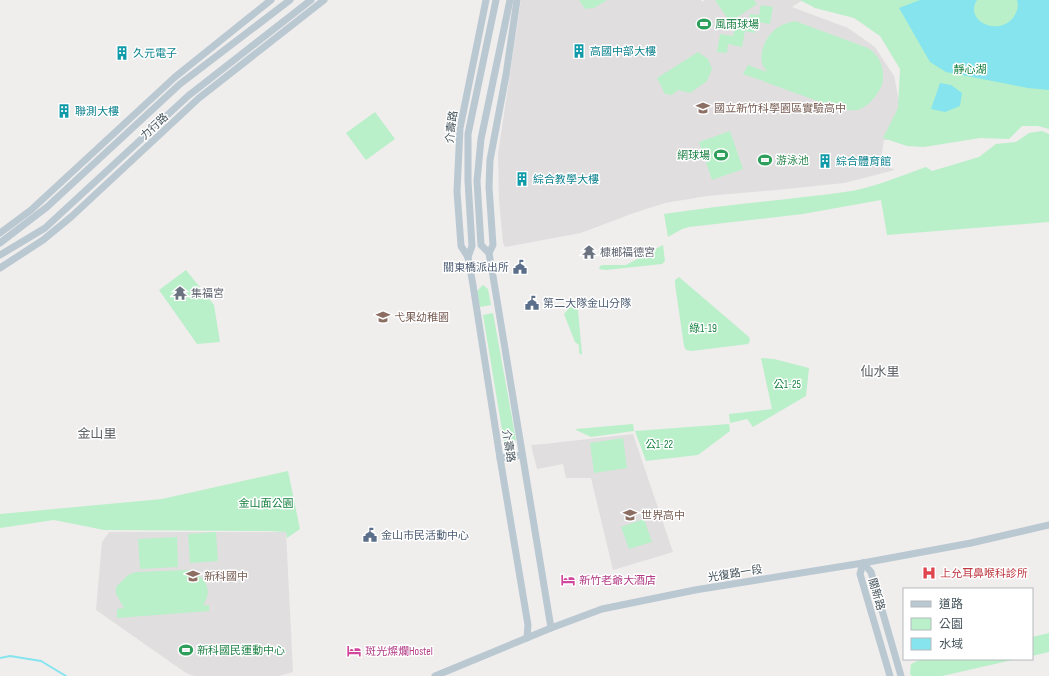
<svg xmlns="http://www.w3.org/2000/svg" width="1049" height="676" font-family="'Sofia Sans Condensed','Noto Sans TC',sans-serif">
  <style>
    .education { fill: #e1dee0 }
    .green { fill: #b9f0c9 }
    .water { fill: #85e4ee }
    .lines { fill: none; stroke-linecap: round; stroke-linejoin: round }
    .stream { stroke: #85e4ee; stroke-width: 2 }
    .secondary { stroke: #bac8d2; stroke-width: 7 }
    .labels { text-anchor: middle; stroke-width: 3; stroke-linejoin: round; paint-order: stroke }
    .leisure-label { font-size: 11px; fill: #27864d; stroke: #fff; text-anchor: start }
    .culture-label { font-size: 11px; fill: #0d838f; stroke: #fff; text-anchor: start }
    .park-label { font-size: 11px; fill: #147f3e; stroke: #fff }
    .education-label { font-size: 11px; fill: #785e54; stroke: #fff; text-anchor: start }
    .street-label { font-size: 11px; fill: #45535b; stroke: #fff }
    .worship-label { font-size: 11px; fill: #5b616d; stroke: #fff; text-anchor: start }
    .service-label { font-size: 11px; fill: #4e5e75; stroke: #fff; text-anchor: start }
    .health-label { font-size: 11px; fill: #be3a42; stroke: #fff; text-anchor: start }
    .hotel-label { font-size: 11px; fill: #b23c85; stroke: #fff; text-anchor: start }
    .quarter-label { font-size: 13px; fill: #5a5f63; stroke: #fff }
  </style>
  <rect width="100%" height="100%" fill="#f0eded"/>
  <g class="education">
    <polygon points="521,0 701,0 702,2 705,0 803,0 792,7 848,28 875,47 894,76 907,140 884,140 881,158 885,165 895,170 844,183 786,189 707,196 665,203 631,214 581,233 505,247 503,243 499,200 498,154"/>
    <polygon points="633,434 673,552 613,570 591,478 566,478 563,464 537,469 531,445 544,444"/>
    <polygon points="109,532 286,532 293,672 279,676 194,676 186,673 96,610 102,542"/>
  </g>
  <g class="green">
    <polygon points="579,0 607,0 594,8 585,9"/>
    <polygon points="715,0 754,0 757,4 730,22"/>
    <polygon points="800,0 1049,0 1049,129 1038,126 1022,126 1009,139 980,138 924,147 907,146 883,138 898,108 900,69 880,36 854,18 815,8"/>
    <polygon points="761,5 773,7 770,24 758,22 755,33 745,31 742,47 728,44 727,53 717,52 720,34 733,36 736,22 748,24 750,14 759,15"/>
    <path d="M795 21 868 48C879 55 884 66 883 79 883 90 868 108 857 110 843 112 817 101 804 96 784 89 764 81 743 74L748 65 767 72C765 69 763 66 762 63 759 48 769 31 782 25 786 23 791 22 795 21Z"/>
    <polygon points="698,52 708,59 712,69 707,81 690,93 678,90 672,95 665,94 657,78"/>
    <polygon points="375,112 395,139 366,160 346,133"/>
    <polygon points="730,131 743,169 712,180 699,142"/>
    <path d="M1042 131 1049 134V222L887 235 881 200 803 214 689 227 682 229 668 237 664 214C724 205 785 200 845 192 873 188 900 176 926 167L932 171 979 157 996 144 1016 142 1029 133Z"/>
    <polygon points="663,245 665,261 662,264 606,270 599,269 600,266 603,265 626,265"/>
    <polygon points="186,270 214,305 220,342 197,344 159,290"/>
    <polygon points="679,277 749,337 750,341 748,344 692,351 686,350 684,346 675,284 675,280"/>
    <polygon points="483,285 488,289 491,305 480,307 477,291"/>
    <polygon points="577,299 582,354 582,355 579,353 579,345 575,342 564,314"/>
    <polygon points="493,313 516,440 511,445 504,442 483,315"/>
    <polygon points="761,358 774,359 809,368 806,396 753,427 747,419 730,423 729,414 772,409"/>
    <polygon points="633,424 634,431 591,437 576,430 576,429"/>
    <polygon points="729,424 730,431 698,455 646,461 635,431"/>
    <polygon points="623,438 627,468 594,473 590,443"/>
    <polygon points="288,471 300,529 287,538 286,532 268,531 104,530 54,520 0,528 0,514 162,499"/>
    <polygon points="644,519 652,542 629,549 621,527"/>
    <polygon points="216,532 218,561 190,563 188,534"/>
    <polygon points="177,537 178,567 140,569 138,539"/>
    <path d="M189 570C205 576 214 590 203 605H209V611L117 618V609L124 608 116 594V587L128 575 136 572Z"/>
    <polygon points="1049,633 1049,652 1032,656 1032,637"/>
    <polygon points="927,659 1017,659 942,676 912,676 910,674 911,664 917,661"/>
  </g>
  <g class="water">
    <path d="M920 0H977C964 20 997 37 1013 18 1017 12 1019 7 1017 0H1049V90L1028 88 946 72 930 62 899 8Z"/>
    <polygon points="940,83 951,85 962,93 960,106 945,112 931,109"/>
  </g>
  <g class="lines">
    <polyline class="stream" points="0,658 10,656 41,661 66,676"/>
    <g class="secondary">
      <polyline points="486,0 460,128 457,191 461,246 468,257 473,285 500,458 528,625 527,638"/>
      <polyline points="510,0 481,139 477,181 481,245 489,253 494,282 551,628"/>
      <polyline points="0,233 31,210 175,77 271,0"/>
      <polyline points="0,243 47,207 180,84 290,0"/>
      <polyline points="489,253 493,245 489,187 490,160 506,75 517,0"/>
      <polyline points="0,255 45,228 188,96 311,0"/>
      <polyline points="468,257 472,246 468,181 468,134 496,0"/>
      <polyline points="0,268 43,240 71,217 199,98 324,0"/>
      <polyline points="500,458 522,455"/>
      <polyline points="863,563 871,572 901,676"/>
      <polyline points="863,563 860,574 890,676"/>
      <polyline points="435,676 551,628 602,609 695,590 863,563 971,543 1049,525"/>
    </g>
  </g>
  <defs>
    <symbol id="stadium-bare" viewBox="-9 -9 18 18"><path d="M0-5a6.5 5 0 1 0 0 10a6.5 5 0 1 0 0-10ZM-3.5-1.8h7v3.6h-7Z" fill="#2e9e5b" stroke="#fff" stroke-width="2.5" paint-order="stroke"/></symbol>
    <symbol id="building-bare" viewBox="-9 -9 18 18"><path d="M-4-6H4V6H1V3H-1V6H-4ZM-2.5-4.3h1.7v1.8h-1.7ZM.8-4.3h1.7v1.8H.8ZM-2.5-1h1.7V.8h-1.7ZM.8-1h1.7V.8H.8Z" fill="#0f9aa8" stroke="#fff" stroke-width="2.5" paint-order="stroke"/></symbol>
    <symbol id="school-bare" viewBox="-9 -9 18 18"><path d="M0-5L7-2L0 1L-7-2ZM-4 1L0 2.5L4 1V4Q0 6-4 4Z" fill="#8d6e63" stroke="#fff" stroke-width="2.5" paint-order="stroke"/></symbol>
    <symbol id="temple-bare" viewBox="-9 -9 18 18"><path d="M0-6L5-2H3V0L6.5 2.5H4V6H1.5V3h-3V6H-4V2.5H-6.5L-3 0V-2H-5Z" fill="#6b7280" stroke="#fff" stroke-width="2.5" paint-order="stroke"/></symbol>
    <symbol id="civic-bare" viewBox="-9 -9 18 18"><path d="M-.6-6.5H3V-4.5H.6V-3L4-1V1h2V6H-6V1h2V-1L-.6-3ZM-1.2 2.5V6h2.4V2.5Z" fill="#5c6f8a" stroke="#fff" stroke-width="2.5" paint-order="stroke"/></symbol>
    <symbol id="hospital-bare" viewBox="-9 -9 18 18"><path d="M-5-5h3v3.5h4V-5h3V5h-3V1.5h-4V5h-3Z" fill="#e0444e" stroke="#fff" stroke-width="2.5" paint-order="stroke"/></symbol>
    <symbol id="hotel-bare" viewBox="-9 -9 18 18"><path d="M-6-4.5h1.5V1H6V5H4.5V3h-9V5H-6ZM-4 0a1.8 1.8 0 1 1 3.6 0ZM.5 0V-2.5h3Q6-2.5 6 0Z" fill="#d1479c" stroke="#fff" stroke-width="2.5" paint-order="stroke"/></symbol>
  </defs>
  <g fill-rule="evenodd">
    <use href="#stadium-bare" x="694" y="14" width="20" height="20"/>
    <use href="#building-bare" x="569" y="41" width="20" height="20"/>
    <use href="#building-bare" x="112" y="43" width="20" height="20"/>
    <use href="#school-bare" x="693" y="98" width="20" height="20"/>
    <use href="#building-bare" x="54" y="101" width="20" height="20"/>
    <use href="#stadium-bare" x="711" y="145" width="20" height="20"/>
    <use href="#stadium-bare" x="755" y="150" width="20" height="20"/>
    <use href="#building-bare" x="815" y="151" width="20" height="20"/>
    <use href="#building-bare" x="512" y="169" width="20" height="20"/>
    <use href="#temple-bare" x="579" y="242" width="20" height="20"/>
    <use href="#civic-bare" x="510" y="257" width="20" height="20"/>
    <use href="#temple-bare" x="170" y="283" width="20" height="20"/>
    <use href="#civic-bare" x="522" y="293" width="20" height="20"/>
    <use href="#school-bare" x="373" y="307" width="20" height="20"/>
    <use href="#school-bare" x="620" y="505" width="20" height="20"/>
    <use href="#civic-bare" x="360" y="525" width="20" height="20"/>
    <use href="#hospital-bare" x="919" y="563" width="20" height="20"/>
    <use href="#school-bare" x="183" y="566" width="20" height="20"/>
    <use href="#hotel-bare" x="558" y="570" width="20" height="20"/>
    <use href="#stadium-bare" x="176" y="640" width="20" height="20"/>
    <use href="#hotel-bare" x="344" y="641" width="20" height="20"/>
  </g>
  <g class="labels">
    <g class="leisure-label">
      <text x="715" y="28">風雨球場</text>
      <text x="710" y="159" text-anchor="end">網球場</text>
      <text x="776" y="164">游泳池</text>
      <text x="197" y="654">新科國民運動中心</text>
    </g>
    <g class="culture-label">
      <text x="590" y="55">高國中部大樓</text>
      <text x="133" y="57">久元電子</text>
      <text x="75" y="115">聯測大樓</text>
      <text x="836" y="165">綜合體育館</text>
      <text x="533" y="183">綜合教學大樓</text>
    </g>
    <g class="park-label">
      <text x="970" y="73">靜心湖</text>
      <text x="703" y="332">綠1-19</text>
      <text x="787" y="388">公1-25</text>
      <text x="659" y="448">公1-22</text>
      <text x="266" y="507">金山面公園</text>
    </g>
    <g class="education-label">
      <text x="714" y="112">國立新竹科學園區實驗高中</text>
      <text x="394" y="321">弋果幼稚園</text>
      <text x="641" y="519">世界高中</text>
      <text x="204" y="580">新科國中</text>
    </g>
    <g class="street-label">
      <text transform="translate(154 126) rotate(-43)" y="4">力行路</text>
      <text transform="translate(451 127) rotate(-83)" y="4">介壽路</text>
      <text transform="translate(509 446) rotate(81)" y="4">介壽路</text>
      <text transform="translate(735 573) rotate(-9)" y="4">光復路一段</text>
      <text transform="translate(877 594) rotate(74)" y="4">關新路</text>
    </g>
    <g class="worship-label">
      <text x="600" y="256">槺榔福德宮</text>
      <text x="191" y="297">集福宮</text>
    </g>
    <g class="service-label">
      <text x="509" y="271" text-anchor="end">關東橋派出所</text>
      <text x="543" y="307">第二大隊金山分隊</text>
      <text x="381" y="539">金山市民活動中心</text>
    </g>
    <g class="health-label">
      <text x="940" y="577">上允耳鼻喉科診所</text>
    </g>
    <g class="hotel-label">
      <text x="579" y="584">新竹老爺大酒店</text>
      <text x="365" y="655">斑光燦爛Hostel</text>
    </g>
    <g class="quarter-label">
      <text x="880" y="376">仙水里</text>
      <text x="97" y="438">金山里</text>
    </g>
  </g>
  <rect x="903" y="588" width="130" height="72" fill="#ffffff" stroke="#b5babd"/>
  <rect x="911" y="601" width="20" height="6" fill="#bac8d2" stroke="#b5babd"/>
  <text x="939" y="608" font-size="12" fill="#45535b">道路</text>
  <rect x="911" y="618" width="20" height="12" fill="#b9f0c9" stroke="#b5babd"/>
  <text x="939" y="628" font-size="12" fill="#45535b">公園</text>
  <rect x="911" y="638" width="20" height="12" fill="#85e4ee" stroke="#b5babd"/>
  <text x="939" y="648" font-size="12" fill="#45535b">水域</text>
</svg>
